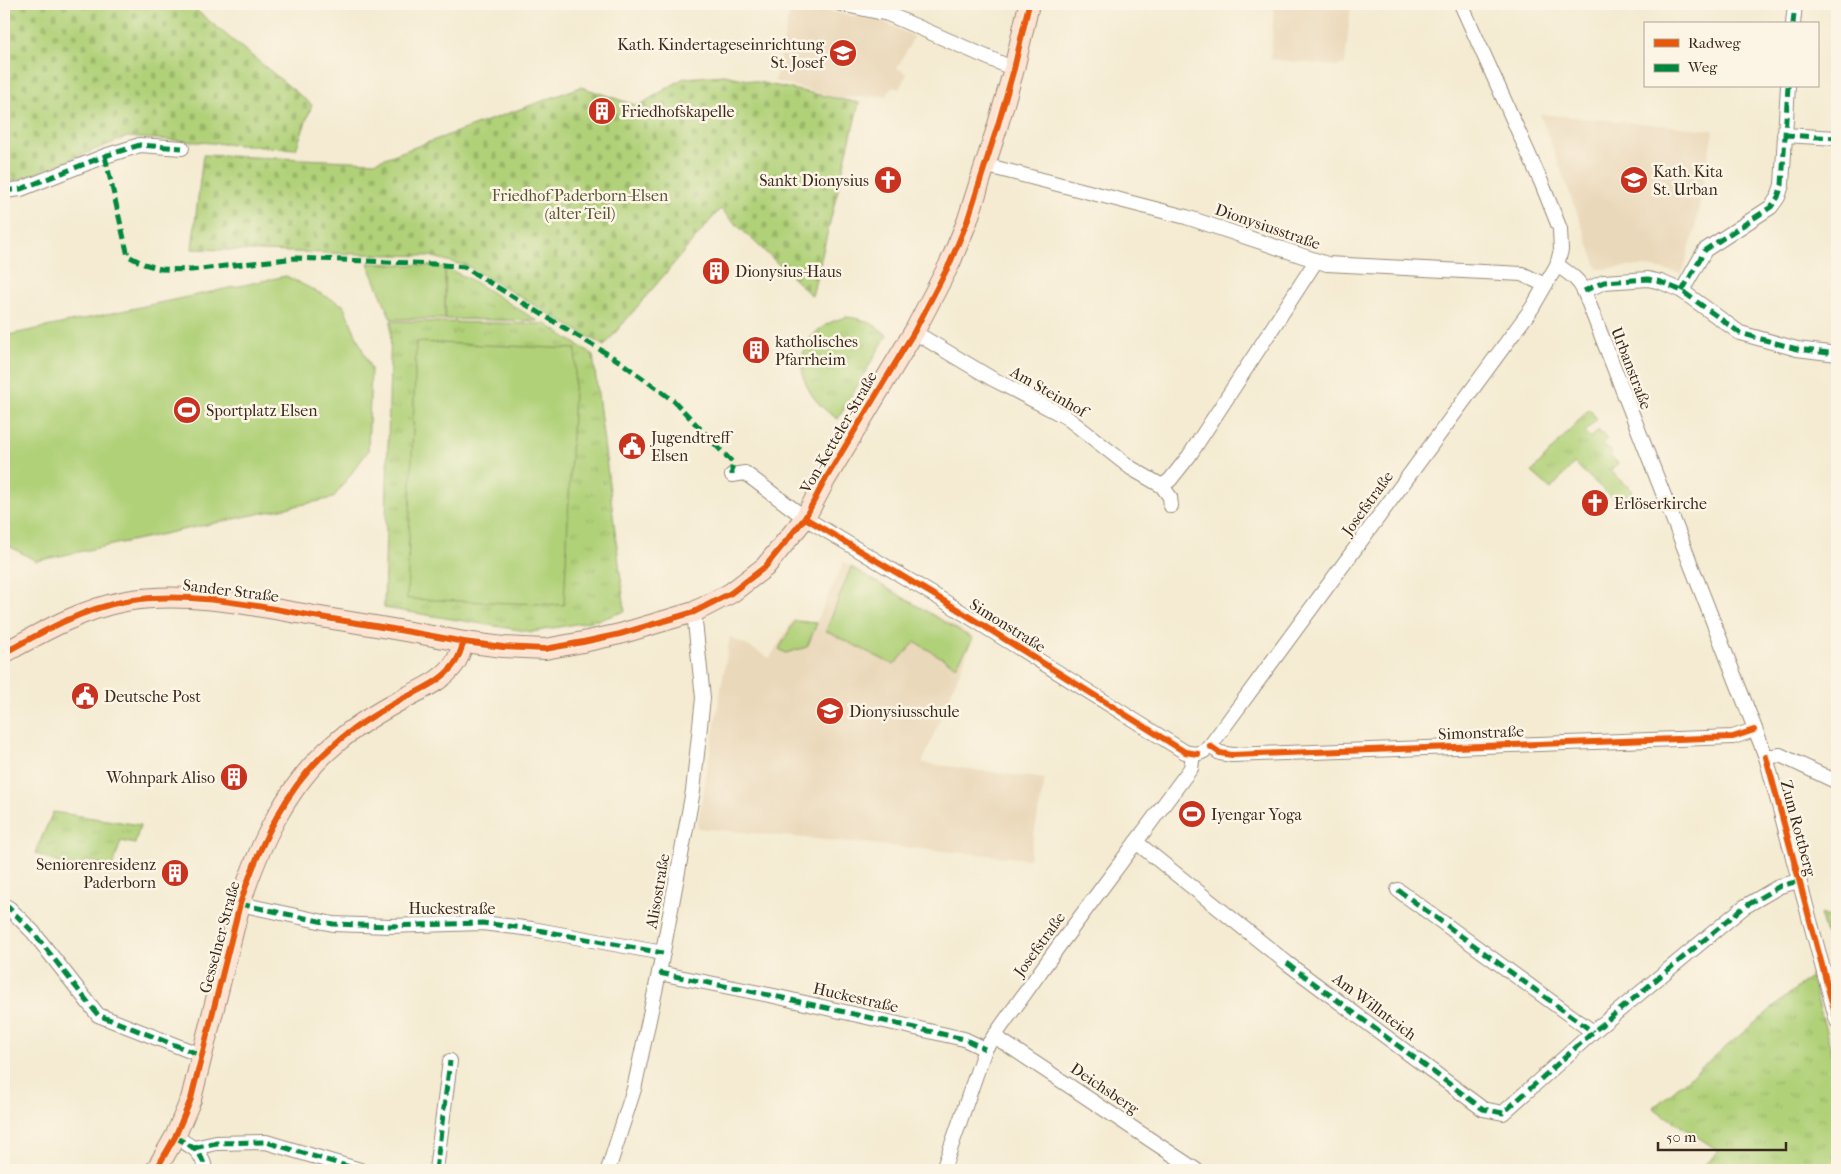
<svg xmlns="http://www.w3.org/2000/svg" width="1841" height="1174" font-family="'IM FELL French Canon',serif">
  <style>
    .built { fill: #ead8ba }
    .grass { fill: url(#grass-tufts); stroke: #767e4c }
    .cemetery { fill: url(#cemetery-stones); stroke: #767e4c }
    .park { fill: #b1d179; stroke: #767e4c }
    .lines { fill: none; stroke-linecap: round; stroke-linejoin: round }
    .street-casing { stroke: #988a78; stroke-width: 16 }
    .secondary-casing { stroke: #988a78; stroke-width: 22 }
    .street { stroke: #fff; stroke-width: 14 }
    .secondary { stroke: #fde3d1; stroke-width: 20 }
    .quiet { stroke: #00873e; stroke-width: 5; stroke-dasharray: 10 5; stroke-linecap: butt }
    .cycleway-casing { stroke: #fcf5e5; stroke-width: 9 }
    .cycleway { stroke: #e8590c; stroke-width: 6 }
    .labels { text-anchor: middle; stroke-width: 5; stroke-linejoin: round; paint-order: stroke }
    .poi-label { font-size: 16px; fill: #3b2a1e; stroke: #fcf5e5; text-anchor: start }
    .park-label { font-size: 16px; fill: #585435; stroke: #fcf5e5 }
    .street-label { font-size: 16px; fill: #3b2a1e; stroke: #fcf5e5 }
  </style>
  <defs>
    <pattern id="grass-tufts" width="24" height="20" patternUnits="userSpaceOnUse" patternTransform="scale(1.25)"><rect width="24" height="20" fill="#b1d179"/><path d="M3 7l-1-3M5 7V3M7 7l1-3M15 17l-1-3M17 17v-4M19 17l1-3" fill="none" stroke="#99b468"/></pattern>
    <pattern id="cemetery-stones" width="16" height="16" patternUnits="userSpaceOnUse" patternTransform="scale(1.25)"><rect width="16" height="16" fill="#b1d179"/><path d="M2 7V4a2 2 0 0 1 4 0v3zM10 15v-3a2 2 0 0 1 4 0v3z" fill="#99b468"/></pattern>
  </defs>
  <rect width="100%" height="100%" fill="#fcf5e5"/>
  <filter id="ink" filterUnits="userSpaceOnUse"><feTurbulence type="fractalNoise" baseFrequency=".02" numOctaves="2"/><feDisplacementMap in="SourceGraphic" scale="10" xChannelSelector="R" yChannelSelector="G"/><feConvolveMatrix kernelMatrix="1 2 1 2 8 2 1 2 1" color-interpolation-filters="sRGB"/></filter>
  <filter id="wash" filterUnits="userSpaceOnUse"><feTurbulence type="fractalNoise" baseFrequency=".0096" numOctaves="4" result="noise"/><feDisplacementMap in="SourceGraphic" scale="20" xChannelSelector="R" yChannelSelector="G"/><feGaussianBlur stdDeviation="1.12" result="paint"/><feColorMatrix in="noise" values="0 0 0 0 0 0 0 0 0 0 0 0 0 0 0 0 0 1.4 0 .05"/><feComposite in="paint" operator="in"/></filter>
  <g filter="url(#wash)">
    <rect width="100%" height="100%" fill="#f4ebd2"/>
    <g class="built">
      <polygon points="791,4 884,22 914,37 897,68 907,74 899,89 892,86 887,96 838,98 775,81"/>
      <polygon points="1274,4 1351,4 1345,64 1337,66 1271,59"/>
      <polygon points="1540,114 1713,130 1695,230 1682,271 1680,273 1643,266 1598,269"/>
      <polygon points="844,562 974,637 922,763 1045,779 1029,859 697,828 730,637 770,658 793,620 816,622"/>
    </g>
    <g class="grass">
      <polygon points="445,268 468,278 538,321 445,319"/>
      <path d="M846 317C863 318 875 324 887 335L838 419C790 390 787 332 846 317Z"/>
      <polygon points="391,321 546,324 593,355 625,611 602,619 532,632 384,608"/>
      <polygon points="1589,409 1597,419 1585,432 1591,438 1598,430 1607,439 1603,443 1612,452 1610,455 1618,463 1611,471 1633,491 1620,505 1574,463 1551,489 1532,472"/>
      <polygon points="53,812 140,825 135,844 121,841 112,868 86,860 82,873 35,853"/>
      <polygon points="1820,914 1837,919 1837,971"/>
      <polygon points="1811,976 1837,1072 1837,1170 1699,1170 1719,1151 1653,1108"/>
    </g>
    <g class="cemetery">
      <polygon points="4,4 193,4 197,11 312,105 296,149 127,137 15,181 4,182"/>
      <polygon points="724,75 859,103 812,296 720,209 604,346 469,267 430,256 192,249 203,155 374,162 581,87 638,106 684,78"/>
    </g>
    <g class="park">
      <polygon points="368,263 437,266 445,268 445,319 391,319"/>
      <polygon points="286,276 343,305 371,369 368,451 333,498 36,561 4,543 4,336"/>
      <polygon points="416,342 576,349 564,605 407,599"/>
      <polygon points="851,567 973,639 956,666 915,642 894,665 826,631"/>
      <polygon points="795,621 817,623 807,647 786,653 779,649"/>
    </g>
  </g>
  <g filter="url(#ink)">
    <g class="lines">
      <defs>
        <g id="street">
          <polyline points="841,4 888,14 1014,69"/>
          <polyline points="1793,24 1795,4"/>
          <polyline points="1784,135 1837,138"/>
          <polyline points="984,165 1186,217 1327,264 1522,274 1545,285"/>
          <polyline points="4,191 21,189 105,156 140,145 182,148"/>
          <path d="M1557 265C1568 273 1578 278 1584 291L1766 757 1837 1021"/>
          <polyline points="1584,291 1604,282 1648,279 1661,282 1682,291 1740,333 1797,349 1837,354"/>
          <polyline points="1682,291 1705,250 1771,207 1778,197 1782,185 1788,86"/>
          <polyline points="914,332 991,378 1066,417 1131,468 1162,486 1170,497 1171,506"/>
          <path d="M732 475 745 473 805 518 944 601 1185 752C1196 755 1202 754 1210 746L1532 308 1557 265 1561 250 1560 229 1542 184 1461 4"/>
          <polyline points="1162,486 1170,480 1189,456 1316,261"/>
          <polyline points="1210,746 1220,753 1232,755 1733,737 1754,730"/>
          <polyline points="1766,757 1780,755 1837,782"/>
          <polyline points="1136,842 1287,963 1483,1109 1503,1113 1593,1032 1744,907 1780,886 1799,881"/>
          <polyline points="1398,890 1593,1032"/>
          <polyline points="240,904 333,924 389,926 482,923 532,929 663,953"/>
          <polyline points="4,905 9,908 33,932 98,1015 203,1056"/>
          <polyline points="659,973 774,996 964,1039 985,1049"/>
          <polyline points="994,1036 1196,1170"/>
          <path d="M175 1137C191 1146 203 1151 205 1170"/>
          <polyline points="194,1148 216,1143 266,1142 360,1170"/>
          <polyline points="436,1170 450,1061"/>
          <polyline points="608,1170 634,1089 659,973 693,791 703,698 694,612"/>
          <polyline points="943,1170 985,1049 1058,947 1191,768 1193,754"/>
        </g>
        <g id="secondary">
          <path d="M4 653C42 632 82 609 126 601 188 591 252 605 314 616 364 624 414 632 464 642L503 647 545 649 583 642 620 634 694 612 731 593 765 567 805 518 825 480 914 332 950 263 967 222 997 128 1014 69 1029 4"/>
          <path d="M156 1170 175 1137 191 1099 240 904C259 845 287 784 336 743 355 726 377 713 399 701 419 690 442 682 455 663 459 657 461 649 464 642"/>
        </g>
      </defs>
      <use href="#street" class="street-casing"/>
      <use href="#secondary" class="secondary-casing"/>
      <use href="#street" class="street"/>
      <use href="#secondary" class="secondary"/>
      <g class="quiet">
        <polyline points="1793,24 1795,4"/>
        <polyline points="1784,135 1837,138"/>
        <polyline points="105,156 128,256 144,264 161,269 191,270 296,258 434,264 464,267 619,361 674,401 732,462 732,475"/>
        <polyline points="4,191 21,189 105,156 140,145 182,148"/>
        <polyline points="1584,291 1604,282 1648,279 1661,282 1682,291 1740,333 1797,349 1837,354"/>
        <polyline points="1682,291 1705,250 1771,207 1778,197 1782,185 1788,86"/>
        <polyline points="1398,890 1593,1032"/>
        <polyline points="240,904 333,924 389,926 482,923 532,929 663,953"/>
        <polyline points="4,905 9,908 33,932 98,1015 203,1056"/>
        <polyline points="1287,963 1483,1109 1503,1113 1593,1032 1744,907 1780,886 1799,881"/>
        <polyline points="659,973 774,996 964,1039 985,1049"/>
        <path d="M175 1137C191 1146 203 1151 205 1170"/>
        <polyline points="194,1148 216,1143 266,1142 360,1170"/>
        <polyline points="436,1170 450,1061"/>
      </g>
      <defs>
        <g id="cycleway">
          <polyline points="805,518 944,601 1185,752 1198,754"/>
          <path d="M4 653C42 632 82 609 126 601 188 591 252 605 314 616 364 624 414 632 464 642L503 647 545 649 583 642 620 634 694 612 731 593 765 567 805 518 825 480 914 332 950 263 967 222 997 128 1014 69 1029 4"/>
          <polyline points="1210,746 1220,753 1232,755 1733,737 1754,730"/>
          <polyline points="1766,757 1837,1021"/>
          <path d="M156 1170 175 1137 191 1099 240 904C259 845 287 784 336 743 355 726 377 713 399 701 419 690 442 682 455 663 459 657 461 649 464 642"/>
        </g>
      </defs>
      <use href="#cycleway" class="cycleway-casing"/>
      <use href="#cycleway" class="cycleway"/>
    </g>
  </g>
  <defs>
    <symbol id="school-disc" viewBox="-11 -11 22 22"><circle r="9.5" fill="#c8321e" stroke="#fcf5e5"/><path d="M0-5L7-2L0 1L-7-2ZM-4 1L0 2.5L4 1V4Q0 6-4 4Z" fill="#fff"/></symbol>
    <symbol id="building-disc" viewBox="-11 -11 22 22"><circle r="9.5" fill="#c8321e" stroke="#fcf5e5"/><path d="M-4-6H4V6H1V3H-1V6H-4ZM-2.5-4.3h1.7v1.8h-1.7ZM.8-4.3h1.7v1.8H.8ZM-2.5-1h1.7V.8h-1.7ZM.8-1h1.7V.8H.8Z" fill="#fff"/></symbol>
    <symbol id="church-disc" viewBox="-11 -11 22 22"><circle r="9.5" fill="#c8321e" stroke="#fcf5e5"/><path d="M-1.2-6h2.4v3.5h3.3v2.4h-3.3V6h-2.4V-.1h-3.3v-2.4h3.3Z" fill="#fff"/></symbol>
    <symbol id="stadium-disc" viewBox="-11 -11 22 22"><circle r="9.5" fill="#c8321e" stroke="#fcf5e5"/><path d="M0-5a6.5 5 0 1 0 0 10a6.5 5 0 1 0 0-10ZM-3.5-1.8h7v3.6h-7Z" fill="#fff"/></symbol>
    <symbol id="civic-disc" viewBox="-11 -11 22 22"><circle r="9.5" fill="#c8321e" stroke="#fcf5e5"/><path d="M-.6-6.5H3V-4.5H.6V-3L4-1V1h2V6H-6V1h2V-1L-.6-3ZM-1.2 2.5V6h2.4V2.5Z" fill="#fff"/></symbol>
  </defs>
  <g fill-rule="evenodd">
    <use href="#school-disc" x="827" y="37" width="32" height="32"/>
    <use href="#building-disc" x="586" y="95" width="32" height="32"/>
    <use href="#church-disc" x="872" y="164" width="32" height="32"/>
    <use href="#school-disc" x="1618" y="164" width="32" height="32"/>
    <use href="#building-disc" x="700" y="255" width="32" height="32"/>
    <use href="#building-disc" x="740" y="334" width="32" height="32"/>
    <use href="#stadium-disc" x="171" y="394" width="32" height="32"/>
    <use href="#civic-disc" x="616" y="430" width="32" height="32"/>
    <use href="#church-disc" x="1579" y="487" width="32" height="32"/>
    <use href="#civic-disc" x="69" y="680" width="32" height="32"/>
    <use href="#school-disc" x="814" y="695" width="32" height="32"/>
    <use href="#building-disc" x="218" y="761" width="32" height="32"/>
    <use href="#stadium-disc" x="1176" y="798" width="32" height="32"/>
    <use href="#building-disc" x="159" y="857" width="32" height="32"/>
  </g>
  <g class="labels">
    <g class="poi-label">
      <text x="824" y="50" text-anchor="end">Kath. Kindertageseinrichtung<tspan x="824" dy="18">St. Josef</tspan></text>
      <text x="621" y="117">Friedhofskapelle</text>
      <text x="1653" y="177">Kath. Kita<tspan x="1653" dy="18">St. Urban</tspan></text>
      <text x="869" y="186" text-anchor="end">Sankt Dionysius</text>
      <text x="735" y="277">Dionysius-Haus</text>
      <text x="775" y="347">katholisches<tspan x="775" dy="18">Pfarrheim</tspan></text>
      <text x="206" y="416">Sportplatz Elsen</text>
      <text x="651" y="443">Jugendtreff<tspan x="651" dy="18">Elsen</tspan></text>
      <text x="1614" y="509">Erlöserkirche</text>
      <text x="104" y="702">Deutsche Post</text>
      <text x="849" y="717">Dionysiusschule</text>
      <text x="215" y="783" text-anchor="end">Wohnpark Aliso</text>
      <text x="1211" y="820">Iyengar Yoga</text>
      <text x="156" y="870" text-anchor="end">Seniorenresidenz<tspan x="156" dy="18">Paderborn</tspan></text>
    </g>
    <g class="park-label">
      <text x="580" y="201">Friedhof Paderborn-Elsen<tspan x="580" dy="18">(alter Teil)</tspan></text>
    </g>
    <g class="street-label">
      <text transform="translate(1268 226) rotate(19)" y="6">Dionysiusstraße</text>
      <text transform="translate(1632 368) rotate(69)" y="6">Urbanstraße</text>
      <text transform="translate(1049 391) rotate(30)" y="6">Am Steinhof</text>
      <text transform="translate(838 432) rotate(-60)" y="6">Von-Ketteler-Straße</text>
      <text transform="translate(1367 503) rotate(-54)" y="6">Josefstraße</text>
      <text transform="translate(231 590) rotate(7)" y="6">Sander Straße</text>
      <text transform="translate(1008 625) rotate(32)" y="6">Simonstraße</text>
      <text transform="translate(1481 732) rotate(-2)" y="6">Simonstraße</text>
      <text transform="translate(1799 828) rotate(75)" y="6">Zum Rottberg</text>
      <text transform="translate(657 891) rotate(-80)" y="6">Alisostraße</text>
      <text x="452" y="914">Huckestraße</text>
      <text transform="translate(219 937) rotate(-75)" y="6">Gesselner Straße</text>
      <text transform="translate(1039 944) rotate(-54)" y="6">Josefstraße</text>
      <text transform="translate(856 997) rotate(13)" y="6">Huckestraße</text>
      <text transform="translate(1375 1006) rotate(37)" y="6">Am Willnteich</text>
      <text transform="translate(1105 1088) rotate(34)" y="6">Deichsberg</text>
    </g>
  </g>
  <rect width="1841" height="1174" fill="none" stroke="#fcf5e5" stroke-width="20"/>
  <rect x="1644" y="22" width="175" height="65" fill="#fcf5e5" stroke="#afa495"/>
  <rect x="1654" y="39" width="25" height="8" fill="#e8590c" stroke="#afa495"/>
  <text x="1688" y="48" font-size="15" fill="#3b2a1e">Radweg</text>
  <rect x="1654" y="64" width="25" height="8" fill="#00873e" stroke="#afa495"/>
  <text x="1688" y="72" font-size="15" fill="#3b2a1e">Weg</text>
  <path d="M1658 1142v8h128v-8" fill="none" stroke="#3b2a1e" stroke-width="2.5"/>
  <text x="1666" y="1142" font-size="15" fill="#3b2a1e" stroke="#fcf5e5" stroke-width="4" paint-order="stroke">50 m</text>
</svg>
